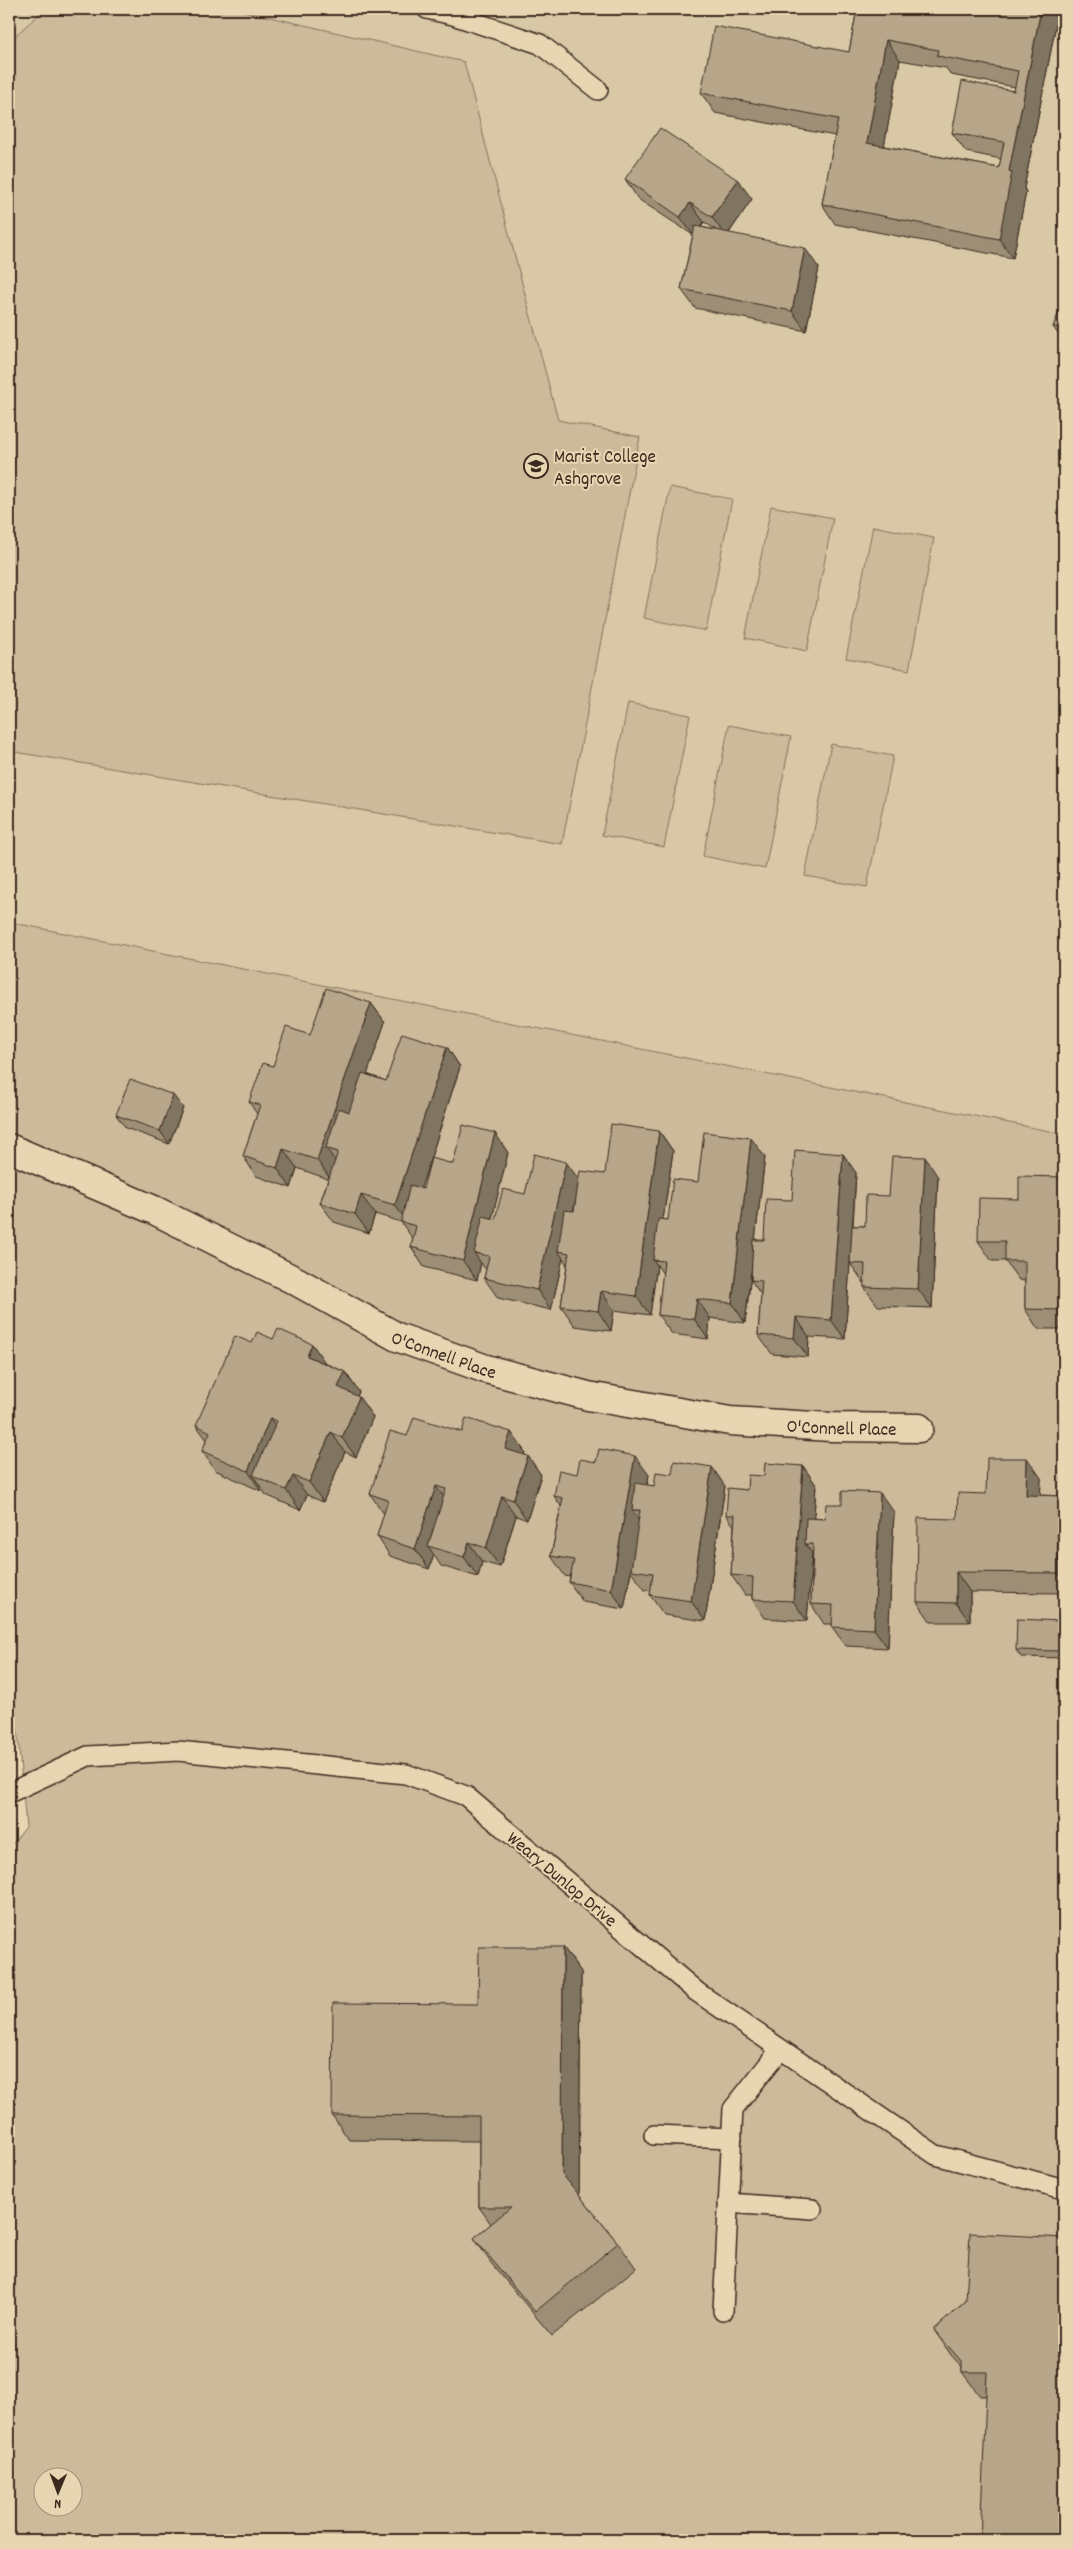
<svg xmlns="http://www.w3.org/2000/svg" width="1073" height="2549" font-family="Dekko,sans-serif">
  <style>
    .built { fill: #d9c8a6 }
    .green { fill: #ccba9b; stroke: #84725c; fill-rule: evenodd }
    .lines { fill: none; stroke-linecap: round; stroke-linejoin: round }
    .lane-casing { stroke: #3b2a1e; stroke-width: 22 }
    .street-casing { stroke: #3b2a1e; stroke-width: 31 }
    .lane { stroke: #e8d6b3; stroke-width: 19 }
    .street { stroke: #e8d6b3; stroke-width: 28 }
    .wall { fill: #9d8f76; stroke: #3b2a1e; fill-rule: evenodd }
    .shaded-wall { fill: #807460; stroke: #3b2a1e }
    .building { fill: #b7a689; stroke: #3b2a1e; fill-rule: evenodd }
    .labels { text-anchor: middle; stroke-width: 4; stroke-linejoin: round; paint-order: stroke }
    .poi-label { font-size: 19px; fill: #3b2a1e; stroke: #e8d6b3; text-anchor: start }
    .street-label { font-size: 19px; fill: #3b2a1e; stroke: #e8d6b3 }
  </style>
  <rect width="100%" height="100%" fill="#e8d6b3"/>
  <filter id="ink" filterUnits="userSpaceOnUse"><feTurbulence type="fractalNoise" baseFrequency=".02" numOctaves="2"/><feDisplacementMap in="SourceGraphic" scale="10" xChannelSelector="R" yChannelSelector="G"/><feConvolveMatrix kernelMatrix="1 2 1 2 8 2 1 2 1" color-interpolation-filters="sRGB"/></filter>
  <g filter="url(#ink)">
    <polygon class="built" points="9,9 1064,9 1064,1134 9,922"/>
    <g class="green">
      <polygon points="45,9 235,9 464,62 558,420 640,437 562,844 9,751 9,41"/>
      <polygon points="670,487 732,499 706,631 644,618"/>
      <polygon points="771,506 833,518 807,651 745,638"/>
      <polygon points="873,526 934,538 909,670 846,658"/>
      <polygon points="628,703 690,715 664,847 602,835"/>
      <polygon points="729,725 791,737 765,869 703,856"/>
      <polygon points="831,744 893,756 867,887 805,876"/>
      <path d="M9 922 1064 1134V2540H9V1848L26 1827 9 1637ZM42 2476H72V2506H42Z"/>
    </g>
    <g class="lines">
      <defs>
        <g id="lane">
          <polyline points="427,9 453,15 540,44 598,90"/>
          <polyline points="9,1793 88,1756 178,1751 406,1774 466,1796 697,1992 936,2155 1064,2189"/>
          <polyline points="654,2135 732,2138"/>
          <polyline points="728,2203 812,2209"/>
          <polyline points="723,2311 733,2109 780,2050"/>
        </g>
        <g id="street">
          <path id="s1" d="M9 1148 154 1210 296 1281 397 1337 486 1369 588 1396 730 1421 831 1427 919 1428"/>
        </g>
      </defs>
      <use href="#lane" class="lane-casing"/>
      <use href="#street" class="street-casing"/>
      <use href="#lane" class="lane"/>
      <use href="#street" class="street"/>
    </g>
    <g class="wall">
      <path d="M857 9H1059L1024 188 1026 192 1013 258 835 224 822 204 835 136 715 113 701 93 849 52ZM900 60 946 68 951 75 1015 87 1014 91 952 133 966 152 1001 159 999 168 884 146Z"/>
      <path d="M625 179 752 199 729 233 819 268 806 331 695 308 681 289 693 235 638 199ZM704 222 716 230 701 227Z"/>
      <polygon points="1064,300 1064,342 1053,327"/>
      <polygon points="371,1003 385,1022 367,1074 386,1081 447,1047 460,1067 421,1188 423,1189 453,1164 495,1133 508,1153 492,1218 495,1219 525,1194 605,1174 659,1131 673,1151 663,1220 668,1220 698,1182 765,1157 755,1240 764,1240 792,1200 843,1154 856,1173 853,1226 865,1226 889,1196 938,1177 932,1308 878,1306 864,1287 864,1283 850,1263 845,1339 809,1337 808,1357 772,1354 758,1335 761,1295 751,1280 751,1275 745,1323 710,1318 708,1339 672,1334 658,1315 663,1274 657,1265 650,1315 614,1310 611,1331 575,1326 561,1306 567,1265 563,1258 551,1310 498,1298 484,1278 486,1270 481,1263 477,1280 424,1267 411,1247 413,1239 401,1222 375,1214 369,1233 334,1222 320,1203 328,1179 297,1168 291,1188 256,1176 243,1156 257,1114 249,1102 273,1066 310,1035"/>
      <polygon points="183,1108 169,1144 126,1128 116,1115"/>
      <polygon points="1064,1177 1064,1329 1038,1329 1025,1309 1025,1281 1019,1280 1005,1261 992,1261 978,1241 1019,1199"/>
      <polygon points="273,1339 312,1344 325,1363 345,1372 359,1392 357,1396 373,1417 356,1457 345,1452 323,1502 307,1495 300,1510 266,1495 262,1489 261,1491 215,1470 202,1451 207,1440 196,1425 252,1343"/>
      <polygon points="462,1432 511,1432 525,1452 524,1455 528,1456 541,1475 527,1520 516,1516 500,1567 482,1562 478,1577 441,1566 434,1555 429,1569 390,1556 377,1536 384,1514 370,1494 407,1436"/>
      <polygon points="803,1466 816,1485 814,1518 825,1519 894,1512 888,1648 846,1646 832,1627 832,1624 824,1624 811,1604 813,1555 812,1553 807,1621 765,1618 752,1599 752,1595 745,1595 731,1575 734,1526 726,1515 747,1490 764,1476"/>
      <polygon points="577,1474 649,1475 647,1485 654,1486 725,1486 705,1621 664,1615 650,1595 651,1591 645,1590 631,1571 624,1609 583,1602 569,1582 570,1577 565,1576 551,1556 561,1506 554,1496"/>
      <polygon points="1041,1478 1040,1495 1064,1496 1064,1593 970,1592 970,1622 931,1622 917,1602 957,1519 986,1494"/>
      <polygon points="1064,1626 1064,1658 1021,1657 1016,1650"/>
      <polygon points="563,1947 581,1972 579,2195 618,2243 636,2268 552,2336 491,2263 474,2238 491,2224 479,2207 479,2141 349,2140 332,2115 478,2004"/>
      <polygon points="1064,2238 986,2396 980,2396 962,2372 962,2367 951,2355 934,2330 966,2301"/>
    </g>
    <g class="shaded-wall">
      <polygon points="1041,9 1059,9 1024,188 1026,192 1013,258 999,239 1009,171"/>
      <polygon points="886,40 900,60 881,163 867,143"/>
      <polygon points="738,180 752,199 726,237 712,217"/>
      <polygon points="690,203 704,222 694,236 680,217"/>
      <polygon points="805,248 819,268 806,331 792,311"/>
      <polygon points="371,1003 385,1022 340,1155 338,1152 326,1148 337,1163 331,1180 317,1160"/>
      <polygon points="447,1047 460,1067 409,1225 395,1205"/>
      <polygon points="173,1095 183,1108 169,1144 160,1131"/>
      <polygon points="659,1131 673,1151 657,1260 653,1260 657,1265 650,1315 636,1296"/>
      <polygon points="495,1133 508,1153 483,1255 474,1253 481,1263 477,1280 463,1261"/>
      <polygon points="751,1138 765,1157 745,1323 732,1303"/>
      <polygon points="283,1149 297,1168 291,1188 277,1168"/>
      <polygon points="843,1154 856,1173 845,1339 831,1320"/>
      <polygon points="925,1157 938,1177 932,1308 918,1289"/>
      <polygon points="566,1162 580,1181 564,1252 558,1251 563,1258 551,1310 537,1290"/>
      <polygon points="361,1195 375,1214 369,1233 355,1214"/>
      <polygon points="601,1291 614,1310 611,1331 598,1311"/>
      <polygon points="697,1299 710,1318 708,1339 694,1319"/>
      <polygon points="796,1317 809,1337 808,1357 794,1338"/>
      <polygon points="312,1344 326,1364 307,1356"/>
      <polygon points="345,1372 359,1392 352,1407 338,1387"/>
      <polygon points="359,1397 373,1417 356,1457 342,1438"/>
      <polygon points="270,1418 284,1438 253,1475 262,1489 261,1491 248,1471"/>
      <polygon points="331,1432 345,1452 323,1502 309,1482"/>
      <polygon points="511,1432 525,1452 519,1469 505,1449"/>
      <polygon points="528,1456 541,1475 527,1520 513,1500"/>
      <polygon points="635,1456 649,1475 642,1513 640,1510 632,1510 640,1522 624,1609 611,1590"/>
      <polygon points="1027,1458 1041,1478 1040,1515 1026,1495"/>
      <polygon points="803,1466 816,1485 812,1544 805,1544 812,1553 807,1621 793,1601"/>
      <polygon points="712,1467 725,1486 705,1621 691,1601"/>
      <polygon points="293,1476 307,1495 300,1510 286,1490"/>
      <polygon points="436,1486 450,1506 428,1546 434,1555 429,1569 415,1549"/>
      <polygon points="880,1493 894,1512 888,1648 874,1629"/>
      <polygon points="502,1496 516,1516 500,1567 486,1548"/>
      <polygon points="1058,1523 1064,1532 1064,1582 1058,1573"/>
      <polygon points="469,1542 482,1562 478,1577 464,1557"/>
      <polygon points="956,1572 970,1592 970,1622 956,1603"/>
      <polygon points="1061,1621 1064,1626 1064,1658 1059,1651"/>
      <polygon points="563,1947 581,1972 579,2199 562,2174"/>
    </g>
    <g class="building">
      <path d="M857 9H1041L1009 171 1012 172 999 239 822 204 838 119 701 93 714 26 849 52ZM886 40 938 50 937 56 1018 71 1014 91 962 81 952 133 1004 142 999 168 867 143Z"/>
      <polygon points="660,128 738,180 712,217 690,203 680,217 625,179"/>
      <polygon points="695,226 805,248 792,311 681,289"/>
      <polygon points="1064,300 1064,327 1053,327"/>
      <polygon points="326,988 371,1003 317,1160 283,1149 277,1168 243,1156 260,1105 249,1102 263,1063 273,1066 286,1027 310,1035"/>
      <polygon points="402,1033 447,1047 395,1205 361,1195 355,1214 320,1203 338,1152 326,1148 339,1108 349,1112 362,1073 386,1081"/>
      <polygon points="130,1079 173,1095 160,1131 116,1115"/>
      <polygon points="611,1124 659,1131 636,1296 601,1291 598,1311 561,1306 569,1253 558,1251 564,1210 574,1211 580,1171 605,1174"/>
      <polygon points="463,1125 495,1133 463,1261 411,1247 416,1226 401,1222 410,1185 423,1189 431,1158 453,1164"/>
      <polygon points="704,1132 751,1138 732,1303 697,1299 694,1319 658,1315 664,1261 653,1260 658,1219 668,1220 673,1179 698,1182"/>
      <polygon points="795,1150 843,1154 831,1320 796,1317 794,1338 758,1335 762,1281 751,1280 753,1240 764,1240 766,1199 792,1200"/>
      <polygon points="534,1154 566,1162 537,1290 484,1278 489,1256 474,1253 483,1216 495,1219 503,1189 525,1194"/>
      <polygon points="892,1156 925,1157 918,1289 864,1287 865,1264 850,1263 852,1226 865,1226 866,1195 889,1196"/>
      <polygon points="1019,1176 1064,1177 1064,1310 1025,1309 1025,1261 1005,1261 1005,1241 978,1241 979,1198 1019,1199"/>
      <polygon points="278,1329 312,1344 307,1356 345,1372 338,1387 359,1397 342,1438 331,1432 309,1482 293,1476 286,1490 253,1475 277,1421 270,1418 248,1471 202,1451 210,1432 196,1425 235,1336 252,1343 257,1332 273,1339"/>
      <polygon points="414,1417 462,1432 466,1418 511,1432 505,1449 528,1456 513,1500 502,1496 486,1548 469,1542 464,1557 428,1546 446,1489 436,1486 415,1549 377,1536 388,1500 370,1494 390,1431 407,1436"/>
      <polygon points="599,1449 635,1456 611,1590 569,1582 574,1560 551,1556 563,1498 554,1496 559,1470 577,1474 580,1459 596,1462"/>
      <polygon points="987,1458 1027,1458 1026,1495 1064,1496 1064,1523 1058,1523 1058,1573 956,1572 956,1603 917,1602 918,1518 957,1519 958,1493 986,1494"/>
      <polygon points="674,1461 712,1467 691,1601 650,1595 653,1573 631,1570 640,1510 632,1510 635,1483 654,1486 656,1472 672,1474"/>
      <polygon points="765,1463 803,1466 793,1601 752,1599 753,1577 731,1575 735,1515 726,1515 728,1488 747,1490 748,1475 764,1476"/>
      <polygon points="842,1491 880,1493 874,1629 832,1627 833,1605 811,1604 813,1544 805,1544 806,1518 825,1519 826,1504 842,1504"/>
      <polygon points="1017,1619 1061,1621 1059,1651 1016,1650"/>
      <polygon points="479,1947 563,1947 562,2174 618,2243 535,2312 474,2238 511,2207 479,2207 479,2116 332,2115 333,2003 478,2004"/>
      <polygon points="970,2233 1064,2238 1064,2540 980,2540 987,2372 962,2372 962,2362 934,2330 966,2301"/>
    </g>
  </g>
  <defs>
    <symbol id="school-ring" viewBox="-11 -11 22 22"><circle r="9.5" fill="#e8d6b3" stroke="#3b2a1e" stroke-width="1.5"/><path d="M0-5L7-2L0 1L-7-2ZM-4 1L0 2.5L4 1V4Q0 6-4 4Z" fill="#3b2a1e"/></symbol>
  </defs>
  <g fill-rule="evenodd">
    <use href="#school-ring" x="522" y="452" width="28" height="28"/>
  </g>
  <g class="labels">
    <g class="poi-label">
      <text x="554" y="462">Marist College<tspan x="554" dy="22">Ashgrove</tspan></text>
    </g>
    <g class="street-label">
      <text dy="7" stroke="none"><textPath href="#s1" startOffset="482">O'Connell Place</textPath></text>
      <text dy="7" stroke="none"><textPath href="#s1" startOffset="888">O'Connell Place</textPath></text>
      <text transform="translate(563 1878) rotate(40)" y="7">Weary Dunlop Drive</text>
    </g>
  </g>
  <rect width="1073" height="2549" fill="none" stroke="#e8d6b3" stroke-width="30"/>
  <rect x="15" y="15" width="1043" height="2519" fill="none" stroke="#3b2a1e" stroke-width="2" filter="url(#ink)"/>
  <g transform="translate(58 2492) rotate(181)"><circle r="24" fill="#e8d6b3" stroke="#a39177"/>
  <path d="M0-4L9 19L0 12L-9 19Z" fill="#3b2a1e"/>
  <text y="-8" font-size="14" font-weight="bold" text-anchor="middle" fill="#3b2a1e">N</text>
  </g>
</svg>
